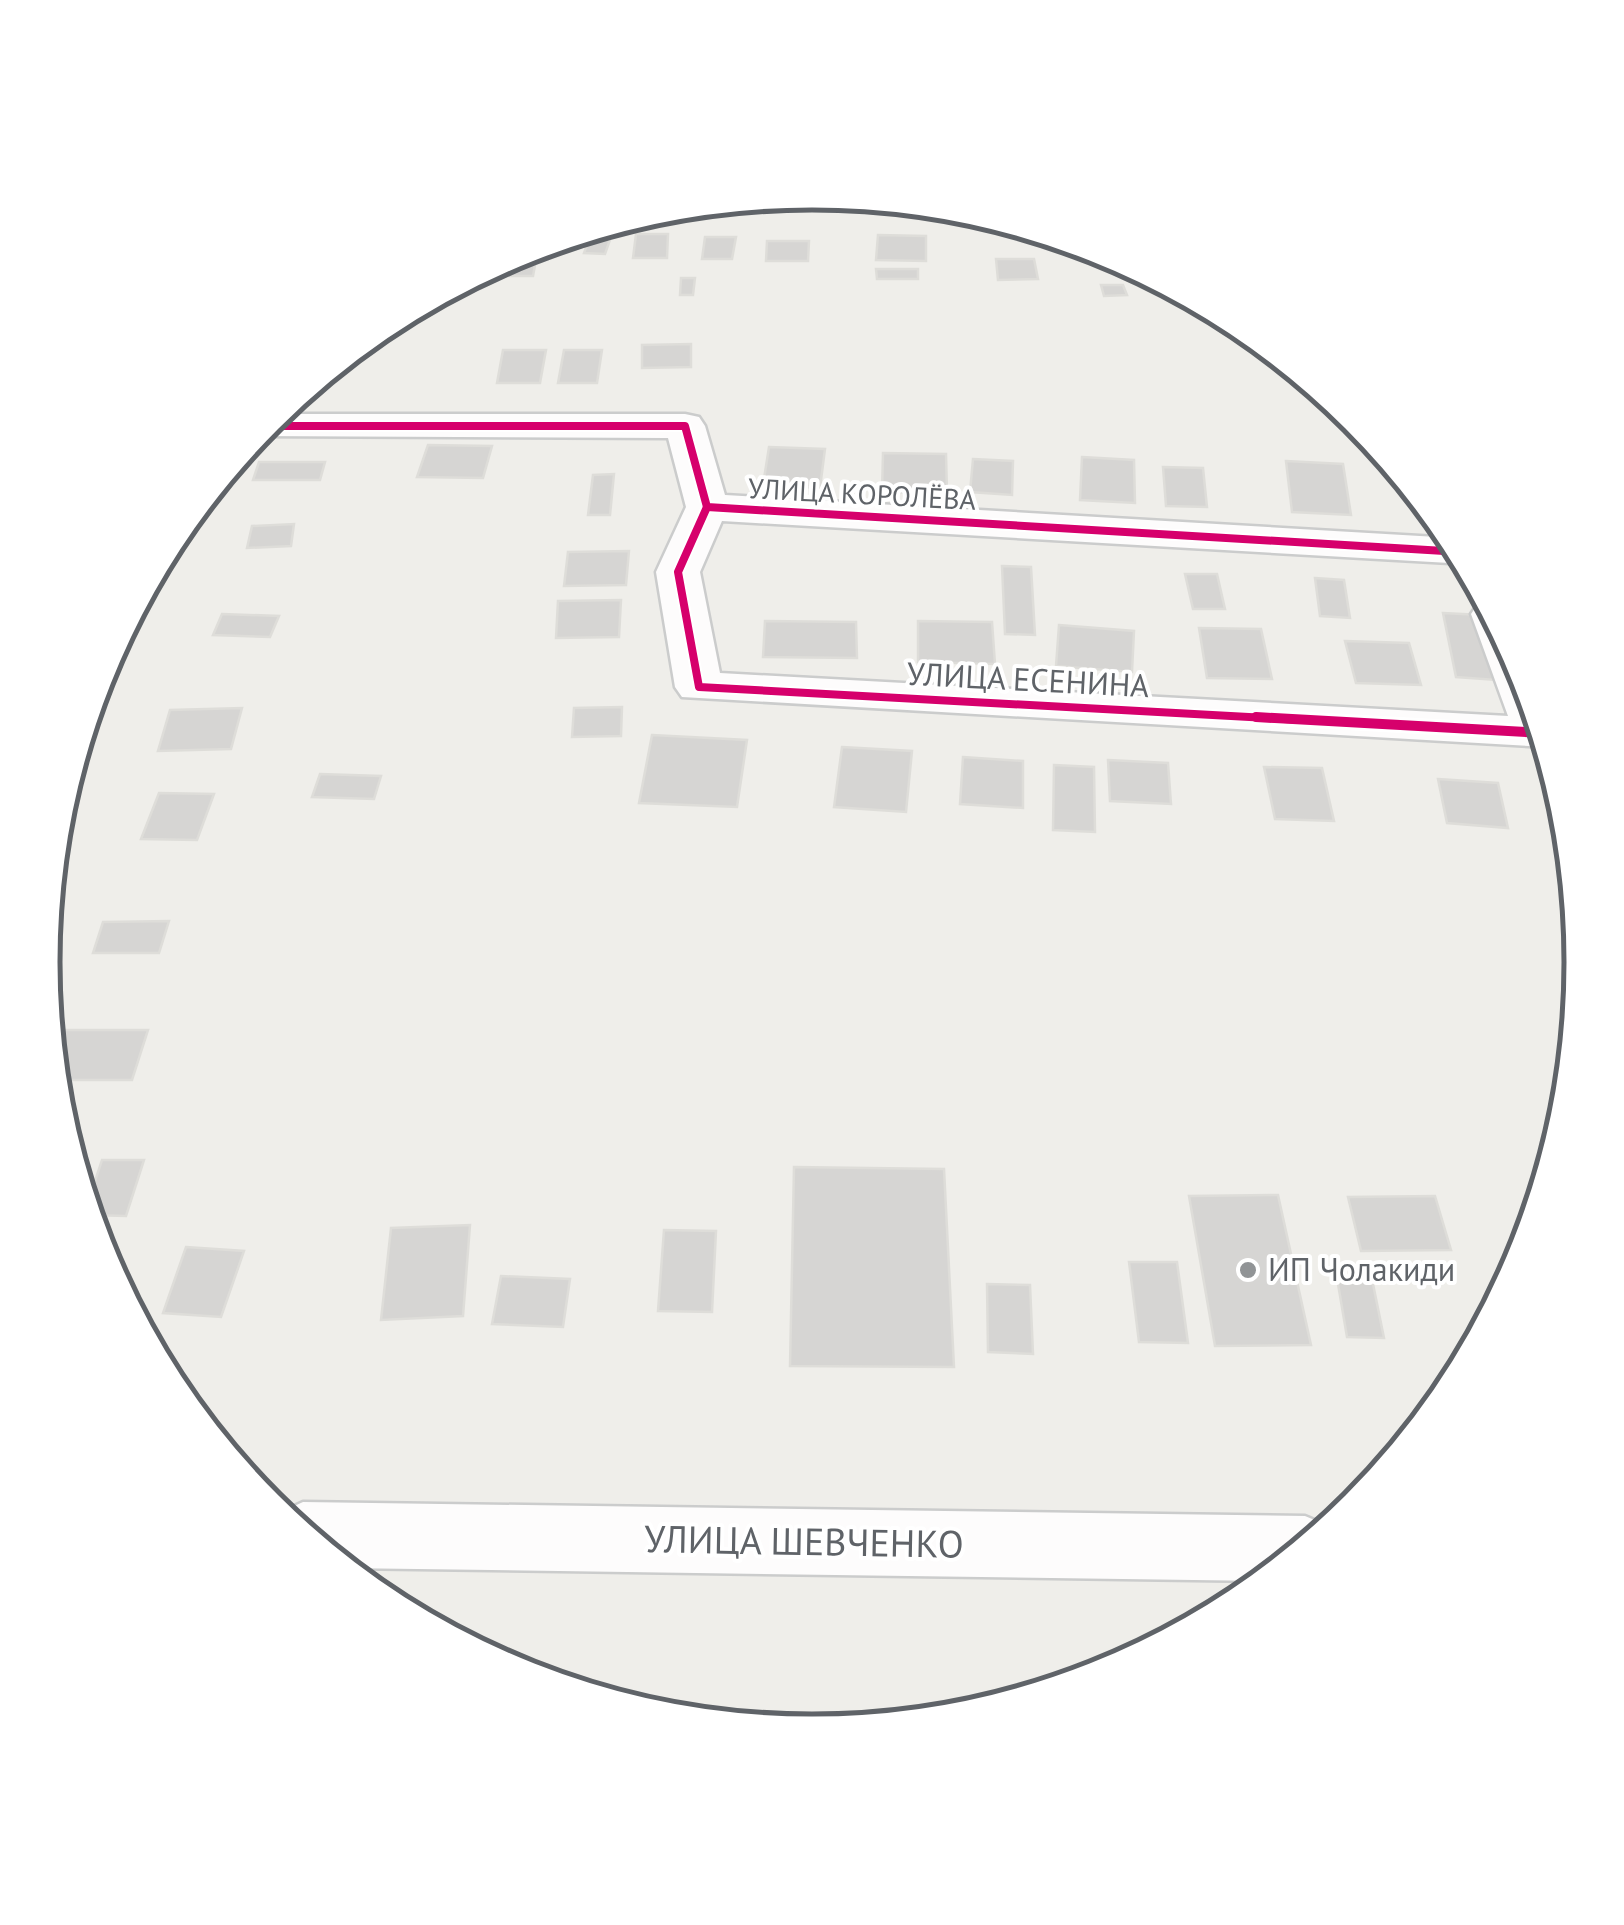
<svg xmlns="http://www.w3.org/2000/svg" width="1624" height="1925" font-family="'PT Sans',sans-serif">
  <style>
    .building { fill: #d6d5d3; stroke: #deddd9; stroke-width: 2.5 }
    .lines { fill: none; stroke-linecap: round; stroke-linejoin: round }
    .street-casing { stroke: #cbcccc; stroke-width: 5 }
    .street { fill: #fdfcfc; fill-rule: evenodd }
    .cycleway-far1-casing { stroke: #fff; stroke-width: 12 }
    .cycleway-casing { stroke: #fff; stroke-width: 16 }
    .cycleway-far1 { stroke: #d6006c; stroke-width: 8 }
    .cycleway { stroke: #d6006c; stroke-width: 10 }
    .poi-dot { fill: #919496; stroke: #fff; stroke-width: 4 }
    .labels { text-anchor: middle; stroke-width: 8; stroke-linejoin: round; paint-order: stroke }
    .far-street-label { font-size: 28px; fill: #5f6368; stroke: #fff }
    .street-label { font-size: 32px; fill: #5f6368; stroke: #fff }
    .poi-label { font-size: 32px; fill: #5f6368; stroke: #fff; text-anchor: start }
    .near-street-label { font-size: 38px; fill: #5f6368; stroke: #fff }
    .rim { fill: none; stroke: #5f6368; stroke-width: 5 }
  </style>
  <rect width="100%" height="100%" fill="#efeeea"/>
  <g class="building">
    <polygon points="636,234 668,234 667,258 633,258"/>
    <polygon points="878,235 926,236 926,261 876,260"/>
    <polygon points="590,236 611,237 605,254 584,253"/>
    <polygon points="705,237 736,237 732,259 702,259"/>
    <polygon points="767,241 809,241 808,261 766,261"/>
    <polygon points="996,259 1034,259 1038,279 998,280"/>
    <polygon points="506,260 536,260 533,276 503,276"/>
    <polygon points="876,269 918,269 918,279 877,279"/>
    <polygon points="681,278 695,278 693,295 680,295"/>
    <polygon points="1101,285 1123,285 1127,295 1104,296"/>
    <polygon points="691,344 691,367 642,368 642,345"/>
    <polygon points="503,350 546,350 540,383 497,383"/>
    <polygon points="564,350 602,350 597,383 558,383"/>
    <polygon points="428,445 492,446 483,478 417,477"/>
    <polygon points="769,447 825,449 820,488 763,485"/>
    <polygon points="883,453 946,454 947,493 882,492"/>
    <polygon points="1082,457 1134,460 1135,503 1080,500"/>
    <polygon points="973,459 1013,461 1012,495 970,492"/>
    <polygon points="1286,461 1343,464 1351,515 1292,512"/>
    <polygon points="259,462 325,462 320,480 253,480"/>
    <polygon points="1163,467 1203,468 1207,507 1166,506"/>
    <polygon points="614,474 610,515 588,515 593,475"/>
    <polygon points="294,524 291,546 247,548 252,526"/>
    <polygon points="629,551 626,585 564,586 568,552"/>
    <polygon points="1002,566 1031,567 1035,635 1005,634"/>
    <polygon points="1185,574 1217,574 1225,609 1193,609"/>
    <polygon points="1315,578 1344,580 1350,618 1320,616"/>
    <polygon points="621,600 619,637 556,638 558,601"/>
    <polygon points="1443,613 1481,615 1496,680 1456,677"/>
    <polygon points="222,614 279,616 270,637 213,635"/>
    <polygon points="765,621 856,622 857,658 763,657"/>
    <polygon points="918,621 992,622 995,664 918,662"/>
    <polygon points="1059,625 1134,631 1132,672 1056,666"/>
    <polygon points="1199,628 1261,629 1272,679 1207,678"/>
    <polygon points="1345,641 1409,643 1421,685 1356,683"/>
    <polygon points="622,707 621,736 572,737 574,708"/>
    <polygon points="242,708 231,749 158,751 170,710"/>
    <polygon points="652,735 747,740 737,807 639,803"/>
    <polygon points="842,747 912,751 906,812 834,807"/>
    <polygon points="963,757 1023,761 1023,808 960,804"/>
    <polygon points="1108,760 1168,763 1171,804 1110,801"/>
    <polygon points="1054,765 1094,767 1095,832 1053,830"/>
    <polygon points="1264,767 1322,768 1334,821 1275,819"/>
    <polygon points="320,774 381,776 374,799 312,797"/>
    <polygon points="1438,779 1498,783 1508,828 1447,823"/>
    <polygon points="159,793 214,794 197,840 141,839"/>
    <polygon points="169,921 159,953 93,953 103,922"/>
    <polygon points="58,1030 148,1030 132,1080 54,1080 51,1049"/>
    <polygon points="102,1160 144,1160 126,1216 88,1215 86,1208"/>
    <polygon points="794,1167 944,1169 954,1367 790,1366"/>
    <polygon points="1278,1195 1311,1345 1215,1346 1189,1196"/>
    <polygon points="1435,1196 1451,1250 1361,1251 1348,1197"/>
    <polygon points="470,1225 463,1316 381,1320 391,1228"/>
    <polygon points="664,1230 716,1231 712,1312 658,1311"/>
    <polygon points="186,1247 244,1251 221,1317 163,1313"/>
    <polygon points="1129,1262 1177,1262 1188,1343 1139,1342"/>
    <polygon points="501,1276 570,1279 563,1327 492,1324"/>
    <polygon points="1337,1278 1372,1279 1384,1338 1347,1337"/>
    <polygon points="987,1284 1030,1285 1033,1354 988,1352"/>
  </g>
  <g class="lines">
    <defs>
      <g id="street">
        <polygon points="273,414 685,414 699,417 705,426 725,495 1454,538 1467,564 722,521 700,572 720,673 1508,716 1471,614 1478,604 1488,602 1523,669 1547,747 682,697 675,687 656,572 686,507 668,438 253,436"/>
        <polygon points="303,1502 1305,1516 1331,1527 1265,1581 343,1568 277,1514"/>
      </g>
    </defs>
    <use href="#street" class="street-casing"/>
    <use href="#street" class="street"/>
    <defs>
      <g id="cycleway-far1">
        <polyline points="262,426 685,426 707,507 1461,552"/>
        <polyline points="707,507 678,572 699,687 1302,720"/>
      </g>
      <polyline id="cycleway" points="1256,717 1543,733"/>
    </defs>
    <use href="#cycleway-far1" class="cycleway-far1-casing"/>
    <use href="#cycleway" class="cycleway-casing"/>
    <use href="#cycleway-far1" class="cycleway-far1"/>
    <use href="#cycleway" class="cycleway"/>
  </g>
  <circle class="poi-dot" cx="1248" cy="1270" r="10"/>
  <g class="labels">
    <g class="far-street-label">
      <text transform="translate(862 494) rotate(3)" y="10">УЛИЦА КОРОЛЁВА</text>
    </g>
    <g class="street-label">
      <text transform="translate(1028 680) rotate(3)" y="11">УЛИЦА ЕСЕНИНА</text>
    </g>
    <g class="poi-label">
      <text x="1268" y="1281">ИП Чолакиди</text>
    </g>
    <g class="near-street-label">
      <text transform="translate(804 1542) rotate(1)" y="13">УЛИЦА ШЕВЧЕНКО</text>
    </g>
  </g>
  <path d="M0 0H1624V1925H0ZM60 962a752 752 0 1 1 1504 0a752 752 0 1 1-1504 0Z" fill="#fff" fill-rule="evenodd"/>
  <path class="rim" d="M60 962a752 752 0 1 1 1504 0a752 752 0 1 1-1504 0Z"/>
</svg>
